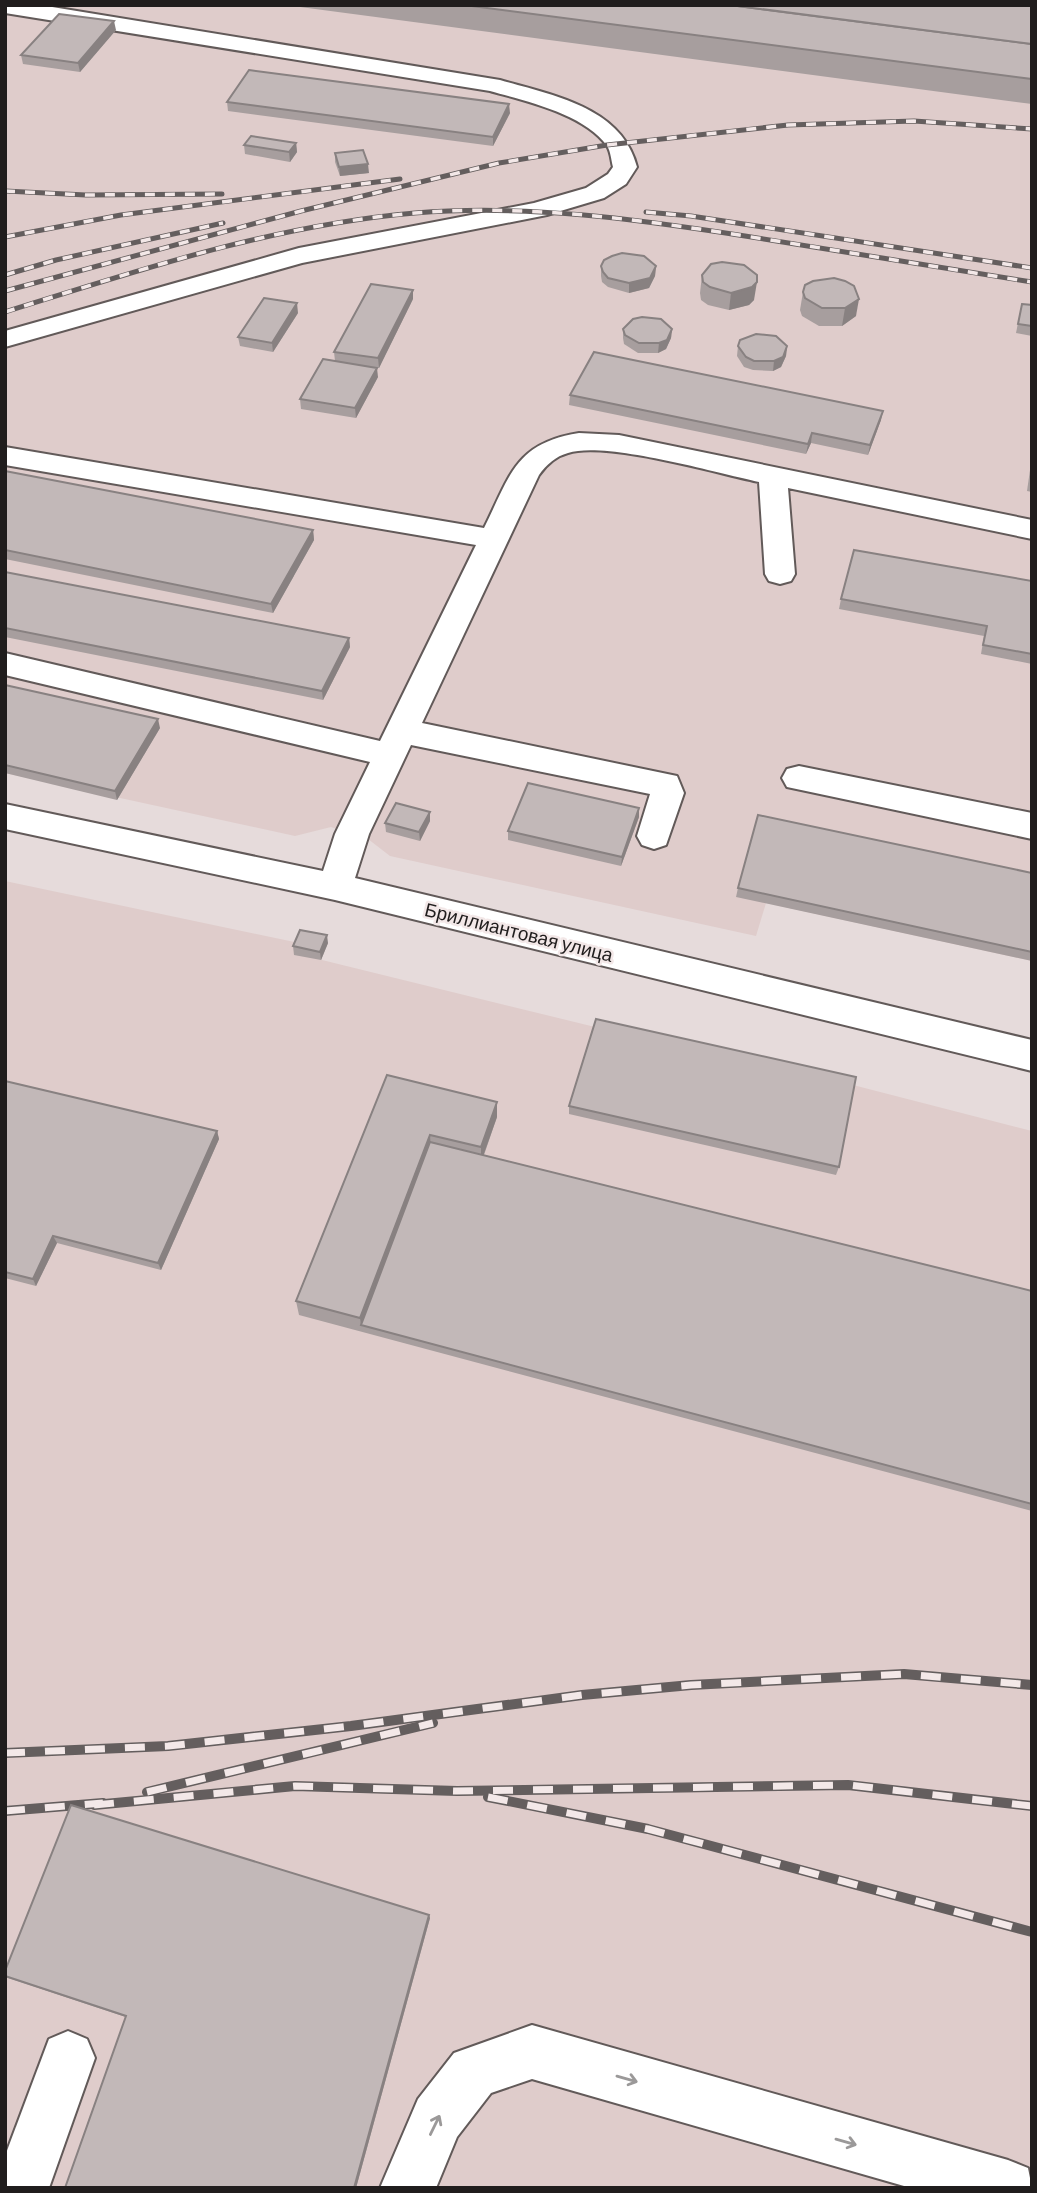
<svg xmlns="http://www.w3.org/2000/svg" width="1037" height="2193" font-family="Barlow,sans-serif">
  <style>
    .built { fill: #dfcccb }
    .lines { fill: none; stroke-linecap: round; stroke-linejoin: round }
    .minor-casing { stroke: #625a59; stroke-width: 4 }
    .minor { fill: #fff; fill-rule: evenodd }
    .rail-far1-casing { stroke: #645e5e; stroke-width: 5 }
    .rail-casing { stroke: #645e5e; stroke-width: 10 }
    .rail-far1 { stroke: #f3e8e8; stroke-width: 3.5; stroke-dasharray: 10; stroke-linecap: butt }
    .rail { stroke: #f3e8e8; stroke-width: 7; stroke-dasharray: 20; stroke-linecap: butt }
    .wall { fill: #a79e9e }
    .shaded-wall { fill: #888181 }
    .building { fill: #c2b8b8; stroke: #888181; stroke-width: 2 }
    .oneway { stroke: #9b9999 }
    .labels { text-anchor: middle; stroke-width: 5; stroke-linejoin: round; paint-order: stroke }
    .street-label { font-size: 19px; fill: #201d1d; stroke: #f3e8e8 }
  </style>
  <rect width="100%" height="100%" fill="#e6dbdb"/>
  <g class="built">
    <polygon points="5,5 1032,5 1032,961 766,903 756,936 390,856 368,839 331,827 295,836 5,773"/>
    <polygon points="5,881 299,943 322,960 595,1027 853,1085 1032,1131 1032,2188 5,2188"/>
  </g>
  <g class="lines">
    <defs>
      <g id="minor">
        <path d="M5 5H40L500 80C552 95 622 107 637 167L626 184 604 198 547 215 302 263 5 347V331L299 248 534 203 586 188 608 174 613 167C611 160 611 152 607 146 585 114 525 101 490 91L5 13Z"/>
        <path d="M579 433 619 435 1032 520V539L788 488 795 574 791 581 780 584 769 581 765 574 759 482C716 473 606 441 568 453 556 456 546 465 539 475L422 723 677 776 684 793 666 845 654 849 642 845 637 836 650 794 411 745 369 834 355 878 1032 1040V1071L335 900 5 829V804L323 871 335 834 370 762 5 675V653L380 741 476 545 5 465V447L484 528C510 476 515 443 579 433Z"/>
        <polygon points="799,766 1032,813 1032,839 787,787 782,778 787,769"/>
        <polygon points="532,2025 1008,2160 1028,2168 1032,2188 911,2188 532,2079 491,2093 457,2137 436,2188 380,2188 418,2099 454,2053"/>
        <polygon points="68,2031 87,2039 95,2058 49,2188 5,2188 5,2156 49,2039"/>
      </g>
    </defs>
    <use href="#minor" class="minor-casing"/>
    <use href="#minor" class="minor"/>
    <defs>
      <g id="rail-far1">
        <polyline points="5,191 86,195 222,194"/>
        <polyline points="646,212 691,216 1032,268"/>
        <polyline points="5,237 121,215 400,179"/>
        <polyline points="5,275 56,260 223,223"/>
        <polyline points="5,291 301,211 499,163 607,145 788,125 914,121 1032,129"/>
        <path d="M5 312C139 270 274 225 415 213 526 204 636 219 745 236 841 251 936 267 1032 282"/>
      </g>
      <g id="rail">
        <polyline points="5,1753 168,1746 351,1726 582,1695 691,1685 904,1674 1032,1685"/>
        <polyline points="147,1792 433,1723"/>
        <polyline points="488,1797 648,1829 1032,1932"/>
        <polyline points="94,1805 295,1786 457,1791 848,1785 1032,1806"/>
        <polyline points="5,1811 103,1803"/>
      </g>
    </defs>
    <use href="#rail-far1" class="rail-far1-casing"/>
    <use href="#rail" class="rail-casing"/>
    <use href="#rail-far1" class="rail-far1"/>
    <use href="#rail" class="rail"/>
  </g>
  <g class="wall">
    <polygon points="285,5 1032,5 1032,104"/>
    <polygon points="116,30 80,72 23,64 21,55"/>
    <polygon points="227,102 510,113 493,146 228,111"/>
    <polygon points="296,143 297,152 290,162 245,154 244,145"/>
    <polygon points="335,153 369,173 340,176 335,162"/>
    <polygon points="601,266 656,266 655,276 649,288 629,293 608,287 602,282 601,276"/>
    <polygon points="702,275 754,300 749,305 729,310 708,305 701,300 700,293"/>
    <polygon points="813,281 856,316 842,326 819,326 802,316 800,310 803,292"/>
    <polygon points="413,299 379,368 360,365 378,377 356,418 301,409 300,399 335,361 334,352"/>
    <polygon points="1032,305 1032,336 1016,333 1020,313"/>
    <polygon points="298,313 273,352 240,346 238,337"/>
    <polygon points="623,329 672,329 671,338 666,349 658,353 638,353 624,344 623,338"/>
    <polygon points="738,346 787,346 786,356 781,367 773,371 753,370 744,367 737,356"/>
    <polygon points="570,395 881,420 868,455 811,443 806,454 569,405"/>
    <polygon points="1032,456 1032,492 1027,491"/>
    <polygon points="5,471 313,530 314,540 273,613 5,559"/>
    <polygon points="5,572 349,638 350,647 323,700 5,637"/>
    <polygon points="1032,581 1032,664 981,654 984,636 839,609 841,599"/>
    <polygon points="5,685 160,728 117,800 5,773"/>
    <polygon points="430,812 430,821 420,841 386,832 385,823"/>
    <polygon points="639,817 621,866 508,840 508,831"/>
    <polygon points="1032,873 1032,961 736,897 738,888"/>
    <polygon points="328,943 321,960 294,955 293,946"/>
    <polygon points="387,1075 497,1117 484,1155 1032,1291 1032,1511 299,1315 296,1301"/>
    <polygon points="5,1081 217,1131 219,1139 161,1270 57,1243 36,1286 5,1278"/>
    <polygon points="569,1106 839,1167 836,1175 569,1114"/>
    <polygon points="430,1918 356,2188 65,2188 126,2017 5,1977"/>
  </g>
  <g class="shaded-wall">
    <polygon points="114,21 116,30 80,72 78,63"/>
    <polygon points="509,104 510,113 493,146 493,137"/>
    <polygon points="296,143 297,152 290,162 289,152"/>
    <polygon points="368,164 369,173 340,176 339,167"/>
    <polygon points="656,266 655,276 649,288 629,293 629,283"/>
    <polygon points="757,282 754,300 749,305 729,310 731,293"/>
    <polygon points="413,290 413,299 379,368 378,358"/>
    <polygon points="859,299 856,316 842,326 845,308"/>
    <polygon points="297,303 298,313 273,352 272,343"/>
    <polygon points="672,329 671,338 666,349 658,353 659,343"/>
    <polygon points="787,346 786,356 781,367 773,371 774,361"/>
    <polygon points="377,368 378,377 356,418 355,408"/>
    <polygon points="883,411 881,420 868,455 870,445"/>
    <polygon points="812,433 811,443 806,454 808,444"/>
    <polygon points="313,530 314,540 273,613 271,604"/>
    <polygon points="349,638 350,647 323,700 322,691"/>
    <polygon points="158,719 160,728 117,800 115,791"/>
    <polygon points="639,808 639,817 621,866 622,857"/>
    <polygon points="430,812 430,821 420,841 419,832"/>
    <polygon points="327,935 328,943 321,960 320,952"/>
    <polygon points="497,1102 497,1117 481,1162 481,1147"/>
    <polygon points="217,1131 219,1139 161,1270 158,1263"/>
    <polygon points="430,1135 431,1150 361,1325 360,1318"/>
    <polygon points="53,1236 57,1243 36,1286 33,1279"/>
    <polygon points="429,1915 430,1918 356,2188 354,2188"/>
  </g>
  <g class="building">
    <polygon points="464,5 730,5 1032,44 1032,79"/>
    <polygon points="730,5 1032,5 1032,44"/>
    <polygon points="59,14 114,21 78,63 21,55"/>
    <polygon points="249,70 509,104 493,137 227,102"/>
    <polygon points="251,136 296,143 289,152 244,145"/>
    <polygon points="363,150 368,164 339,167 335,153"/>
    <polygon points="622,253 644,256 656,266 650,278 629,283 608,278 603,272 601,266 604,260 612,256"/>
    <polygon points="722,262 744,265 757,275 757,282 752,287 731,293 710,287 703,282 702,275 711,264"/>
    <polygon points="834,278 845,281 854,286 859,299 845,308 822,308 805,298 803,292 805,285 813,281"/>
    <polygon points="371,284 413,290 378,358 334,352"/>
    <polygon points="264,298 297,303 272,343 238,337"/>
    <polygon points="1022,304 1032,305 1032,326 1018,324"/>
    <polygon points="642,317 661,319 672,329 667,340 659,343 639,343 625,335 623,329 633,319"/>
    <polygon points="756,334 776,336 787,346 783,357 774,361 754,361 746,357 738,346 740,340"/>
    <polygon points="594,352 883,411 870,445 812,433 808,444 570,395"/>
    <polygon points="323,359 377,368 355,408 300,399"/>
    <polygon points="5,471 313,530 271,604 5,550"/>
    <polygon points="854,550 1032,581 1032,654 983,645 987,626 841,599"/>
    <polygon points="5,572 349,638 322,691 5,628"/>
    <polygon points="5,685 158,719 115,791 5,765"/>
    <polygon points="528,783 639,808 622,857 508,831"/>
    <polygon points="396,803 430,812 419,832 385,823"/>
    <polygon points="758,815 1032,873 1032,952 738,888"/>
    <polygon points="300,930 327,935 320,952 293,946"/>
    <polygon points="596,1019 856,1077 839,1167 569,1106"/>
    <polygon points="387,1075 497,1102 481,1147 430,1135 360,1318 296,1301"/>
    <polygon points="5,1081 217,1131 158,1263 53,1236 33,1279 5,1272"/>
    <polygon points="430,1142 1032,1291 1032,1504 361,1325"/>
    <polygon points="71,1805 429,1915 354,2188 65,2188 126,2016 5,1976 5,1971"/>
  </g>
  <defs><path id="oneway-shaft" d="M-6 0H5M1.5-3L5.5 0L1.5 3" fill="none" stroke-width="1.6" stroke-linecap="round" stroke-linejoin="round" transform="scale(1.75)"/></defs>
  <g class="oneway">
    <use href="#oneway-shaft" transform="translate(627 2079) rotate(16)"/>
    <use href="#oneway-shaft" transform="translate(435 2125) rotate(-64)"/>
    <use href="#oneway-shaft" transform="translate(846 2142) rotate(16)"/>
  </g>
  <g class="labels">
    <g class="street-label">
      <text transform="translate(519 932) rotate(14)" y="7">Бриллиантовая улица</text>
    </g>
  </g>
  <rect width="1037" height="2193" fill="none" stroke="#201d1d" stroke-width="14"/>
</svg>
